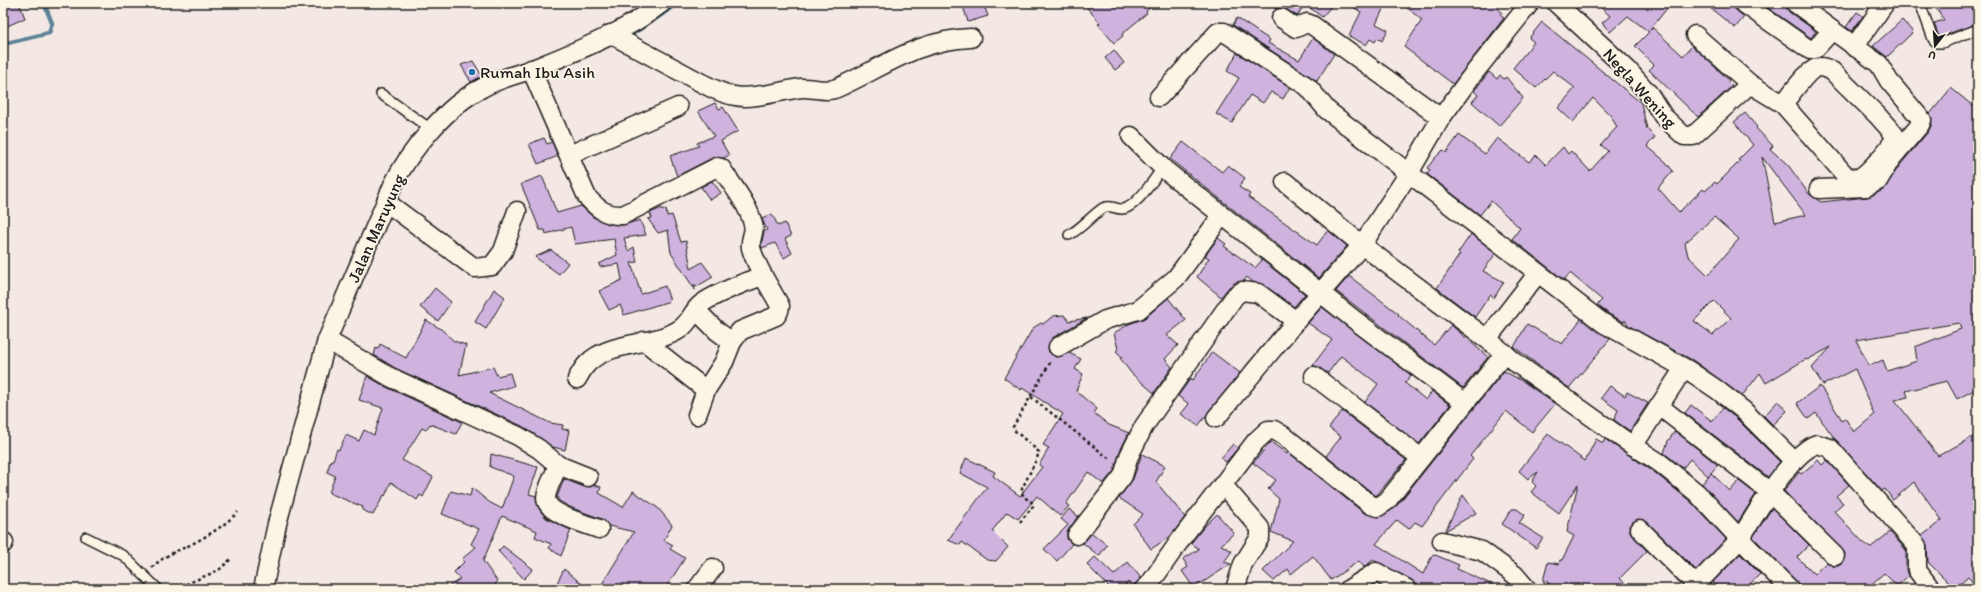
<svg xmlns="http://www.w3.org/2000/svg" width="1981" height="592" font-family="Itim,sans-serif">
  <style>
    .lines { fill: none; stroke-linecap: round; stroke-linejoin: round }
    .stream { stroke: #5d8397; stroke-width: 4.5 }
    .building { fill: #d0b2df; stroke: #1c1c1c; fill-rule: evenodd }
    .service-casing { stroke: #1c1c1c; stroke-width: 12 }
    .minor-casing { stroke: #1c1c1c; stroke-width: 21 }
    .path { stroke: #1c1c1c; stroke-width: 2.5; stroke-dasharray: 3 3; stroke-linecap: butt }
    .service { stroke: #fcf5e5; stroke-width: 9 }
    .minor { stroke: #fcf5e5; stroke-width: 18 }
    .poi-dot { fill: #1f6fb2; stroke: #fcf5e5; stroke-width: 1.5 }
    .labels { text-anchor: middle; stroke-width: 3.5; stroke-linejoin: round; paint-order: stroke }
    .poi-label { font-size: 17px; fill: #1c1c1c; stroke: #fcf5e5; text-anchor: start }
    .street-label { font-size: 17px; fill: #1c1c1c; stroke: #fcf5e5 }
  </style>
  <rect width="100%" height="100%" fill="#f3e8e4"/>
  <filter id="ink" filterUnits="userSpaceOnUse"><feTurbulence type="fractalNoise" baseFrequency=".025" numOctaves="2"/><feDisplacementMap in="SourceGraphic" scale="8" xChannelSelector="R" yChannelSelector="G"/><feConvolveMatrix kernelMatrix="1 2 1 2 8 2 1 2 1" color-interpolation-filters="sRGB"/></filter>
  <g filter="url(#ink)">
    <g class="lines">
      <g class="stream">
        <polyline points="654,20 678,3"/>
        <polyline points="631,35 646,25"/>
        <polyline points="3,44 49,33 52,23 44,3"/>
      </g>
    </g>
    <g class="building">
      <polygon points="3,3 19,3 25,18 3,28"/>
      <polygon points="962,3 983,3 988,16 968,22"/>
      <polygon points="1083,3 1156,3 1146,11 1147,13 1122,34 1123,36 1114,43 1098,24 1100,23"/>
      <polygon points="1268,3 1334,3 1322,17 1305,4 1297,16 1286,9 1276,9"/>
      <polygon points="1347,3 1386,3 1376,24 1388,30 1382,41 1377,38 1375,42 1370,39 1366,45 1349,36 1361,12"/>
      <polygon points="1401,3 1491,3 1502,12 1500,15 1504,18 1453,84 1404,47 1422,20"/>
      <polygon points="1596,3 1671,3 1650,30 1653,28 1683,56 1692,46 1729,80 1728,82 1732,86 1698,117 1649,70 1654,65 1635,46 1649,32 1628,16 1610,32 1602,23 1610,16"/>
      <polygon points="1704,3 1733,3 1737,11 1744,17 1735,28"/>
      <polygon points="1761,3 1785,3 1789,12 1816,31 1811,38"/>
      <polygon points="1933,3 1970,3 1978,23 1939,37 1934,23 1944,20"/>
      <polygon points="1857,12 1863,16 1852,31 1846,27"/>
      <polygon points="1237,18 1270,40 1268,43 1299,60 1313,38 1334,54 1317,81 1233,25"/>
      <polygon points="1902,20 1913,32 1887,57 1873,46"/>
      <path d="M1542 22 1641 103 1647 129 1655 137 1647 146 1666 162 1673 171 1658 188 1679 212 1703 189 1705 191 1715 182 1717 184 1740 161 1738 160 1753 145 1734 122 1745 113 1757 127 1756 128 1773 146 1770 149 1788 165 1809 194 1821 202 1867 197 1883 190 1900 165 1928 132 1932 124 1930 114 1951 88 1978 110V388L1957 399 1947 381 1906 391 1908 397 1895 400 1938 456 1978 434V588L1968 577 1955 589 1928 562 1927 545 1922 536 1942 520 1914 482 1893 500 1885 489 1882 491 1835 439 1816 413 1808 419 1797 403 1820 386 1842 420 1845 418 1854 432 1874 415 1855 369 1823 385 1812 368 1831 347 1807 360 1806 359 1766 383 1760 373 1742 396 1694 361 1629 326 1625 320 1624 322 1609 314 1597 305 1602 300 1570 273 1564 280 1512 239 1520 228 1491 201 1480 215 1427 174 1430 170 1427 168 1435 158 1443 150 1446 153 1459 135 1485 154 1497 138 1529 162 1536 155 1546 165 1563 147 1568 154 1571 151 1590 171 1608 151 1601 145 1617 127 1611 116 1593 98 1573 122 1558 108 1575 88 1553 71 1536 88 1513 68 1534 42 1529 38ZM1762 157 1806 215 1775 222ZM1714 217 1739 239 1708 275 1688 256 1685 243ZM1714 301 1731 318 1713 335 1694 321ZM1959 323 1961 329 1915 347 1917 361 1887 371 1883 360 1869 366 1856 340Z"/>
      <polygon points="1114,50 1124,63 1115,70 1105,58"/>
      <polygon points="1237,53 1290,87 1283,99 1271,92 1263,103 1250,95 1232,123 1216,114 1239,78 1227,71"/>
      <polygon points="473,61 482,76 471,82 461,65"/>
      <polygon points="1489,72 1497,79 1500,75 1504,79 1506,77 1523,98 1499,126 1472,102 1478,95 1474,91"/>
      <polygon points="715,103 719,109 723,107 738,131 721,141 729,155 724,158 712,158 677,176 670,156 699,146 697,143 714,136 698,111"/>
      <polygon points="544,138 547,144 552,142 558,156 538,164 529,144"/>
      <polygon points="1183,142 1222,172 1228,165 1245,178 1239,187 1250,194 1248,197 1317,245 1328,230 1347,246 1319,278 1170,159"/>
      <polygon points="542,176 557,213 581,206 593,217 609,224 623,225 640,220 646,235 624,238 628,251 634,247 637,262 631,263 641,294 665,286 670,301 624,315 620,305 609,310 599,291 622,280 619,264 600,267 599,264 617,255 614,239 575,244 571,227 546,234 545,230 540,230 521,184"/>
      <polygon points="712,181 721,193 710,200 701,187"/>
      <polygon points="662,208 662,210 666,209 667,216 672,215 681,242 686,241 691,269 702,262 713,277 696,287 694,284 695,290 671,253 668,230 658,233 648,219 652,218 650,213"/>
      <polygon points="772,214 778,226 785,223 791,236 785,239 792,253 784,258 775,243 762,248 761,246 764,231 767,230 762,219"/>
      <polygon points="1471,234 1496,253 1483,271 1504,282 1494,298 1490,295 1475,317 1437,288 1460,254 1458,253"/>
      <polygon points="1218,238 1226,244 1224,246 1255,268 1262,260 1305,294 1294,307 1264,285 1253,282 1247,277 1244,281 1236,282 1229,287 1221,297 1197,277 1209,258 1205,256"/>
      <polygon points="551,250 568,263 559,274 535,257"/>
      <polygon points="1349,276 1399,314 1398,315 1434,345 1451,325 1488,357 1463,388 1336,291"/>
      <polygon points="435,288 451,302 438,321 420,307"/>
      <polygon points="494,289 505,297 486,329 475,322"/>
      <polygon points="1168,298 1186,320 1167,335 1178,345 1165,359 1172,367 1154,393 1131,373 1120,358 1122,357 1116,351 1118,349 1114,333 1129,324 1145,318"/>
      <polygon points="1322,307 1411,375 1405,383 1426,400 1432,391 1450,405 1419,444 1365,402 1378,384 1341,356 1328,373 1313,365 1332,340 1308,323"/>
      <polygon points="1064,315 1069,321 1087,318 1052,338 1048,347 1049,352 1058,357 1069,353 1081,359 1075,369 1083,374 1076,391 1097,409 1094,413 1109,425 1129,433 1120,451 1114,471 1103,484 1088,472 1066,504 1069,506 1060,516 1037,496 1018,519 1007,512 992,531 1008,547 996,561 987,560 962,542 960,545 948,540 987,487 960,473 966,458 995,472 993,476 1020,496 1042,467 1039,465 1049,448 1043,445 1063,414 1022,388 1021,390 1004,378 1033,328 1041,323 1043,324 1053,316"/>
      <polygon points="1581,319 1610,339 1569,388 1514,347 1527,324 1562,344"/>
      <polygon points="426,320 441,329 454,341 466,345 459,375 493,367 497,376 510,373 514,386 489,393 550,423 563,425 562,429 569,430 565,450 553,447 522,426 395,368 374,355 376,348 378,349 380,344 406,358"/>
      <polygon points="1212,352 1240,373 1198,426 1181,414 1189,404 1178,396 1188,382 1191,378 1193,380"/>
      <polygon points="1504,371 1524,382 1555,404 1532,432 1506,411 1470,456 1473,459 1422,526 1415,522 1409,529 1397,520 1376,544 1423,574 1433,554 1459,565 1457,569 1502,589 1417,589 1416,584 1412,580 1373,560 1364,567 1359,561 1331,580 1313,556 1291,574 1288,569 1274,581 1263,571 1293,541 1271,532 1279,499 1268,489 1276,480 1253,463 1271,442 1287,454 1288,452 1364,513 1380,517 1395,508"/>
      <polygon points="367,376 386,387 462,422 456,434 430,424 426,430 422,428 402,460 433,477 423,497 420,495 417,500 391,482 385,496 384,495 373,515 362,510 363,507 329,493 335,476 327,472 331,460 333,460 337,449 339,450 346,435 359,441 364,430 374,435 383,408 359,400"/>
      <polygon points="1610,386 1625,396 1627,392 1648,403 1630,431 1614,420 1618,410 1601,398"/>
      <polygon points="1778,401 1787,411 1773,425 1764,416"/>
      <polygon points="1691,405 1712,421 1723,408 1736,418 1780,462 1768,477 1685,413"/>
      <polygon points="1342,411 1406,460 1376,496 1326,456 1341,437 1329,428"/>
      <polygon points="1675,431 1718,465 1708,476 1690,459 1683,468 1664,453 1668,441"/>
      <polygon points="1548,434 1585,461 1596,439 1603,443 1605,439 1654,472 1690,501 1726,539 1696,570 1647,522 1638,519 1630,526 1630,532 1647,551 1620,578 1629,589 1568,589 1548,584 1548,582 1543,581 1548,562 1559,564 1560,560 1562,560 1574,536 1567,532 1578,484 1559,513 1531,492 1536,486 1532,482 1538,472 1528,479 1519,471"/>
      <polygon points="1233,444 1238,448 1226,462 1221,458"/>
      <polygon points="491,454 538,467 529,494 536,496 538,507 546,518 571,530 561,556 549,548 551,544 535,537 537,531 502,516 483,561 497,581 494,589 445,589 460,579 454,572 464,562 462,559 476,547 471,544 479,529 442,514 451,491 470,496 472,488 489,502 502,509 514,476 490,467"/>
      <polygon points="1142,454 1165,466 1156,482 1185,517 1171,536 1151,549 1133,524 1143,514 1119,498 1133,479"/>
      <polygon points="1818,460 1822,465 1827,460 1849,485 1836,496 1843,503 1834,511 1862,541 1870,548 1890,532 1906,550 1906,570 1908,576 1897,586 1884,573 1866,589 1800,589 1797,582 1753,537 1772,508 1809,545 1797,557 1814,574 1827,562 1833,566 1838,566 1843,563 1845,554 1842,549 1784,491 1799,472 1801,474"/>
      <polygon points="1711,473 1730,491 1739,481 1756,494 1738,522 1702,484"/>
      <polygon points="564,479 584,487 595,485 601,487 599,493 623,507 633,491 658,508 672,525 664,540 673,545 670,549 685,558 665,589 599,589 634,532 609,526 602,519 572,508 559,501 557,497"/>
      <polygon points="1463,495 1476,513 1445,531"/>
      <polygon points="1069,509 1078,516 1067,533 1067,539 1072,544 1057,561 1044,549 1068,525 1061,519"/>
      <polygon points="1512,509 1517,509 1525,515 1519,523 1543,538 1536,548 1502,524"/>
      <polygon points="1217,514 1234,533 1221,545 1232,551 1224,562 1231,564 1194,588 1182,571 1188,567 1183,559 1199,549 1191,543 1203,528"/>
      <polygon points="1092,533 1107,545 1099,556 1083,543"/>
      <polygon points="503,546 533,569 524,579 498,551"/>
      <polygon points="1740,554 1760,574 1745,589 1720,589 1713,582"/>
      <polygon points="1095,557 1114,575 1128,562 1141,578 1134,585 1134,588 1128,582 1121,589 1111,589 1087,565"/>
      <polygon points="564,569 588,589 554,589"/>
    </g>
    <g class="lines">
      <defs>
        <g id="service">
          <polyline points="1920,3 1933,39 1937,43 1942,43 1978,29"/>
          <polyline points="381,94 432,130"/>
          <path d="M1069 235C1082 228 1091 216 1103 208 1110 204 1115 209 1121 209 1134 210 1153 181 1160 171L1164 169"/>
          <polyline points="86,537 124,556 158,589"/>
        </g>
        <g id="minor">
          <path d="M1556 3 1627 69 1649 94 1663 116 1684 136H1693L1750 84 1783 104 1846 176C1849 177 1855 179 1858 178 1867 175 1891 147 1895 138L1894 134 1877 115 1832 71C1828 69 1825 67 1820 67 1809 67 1790 96 1783 104"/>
          <polyline points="1743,3 1810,50 1815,49 1827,36"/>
          <polyline points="1795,3 1879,64 1889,81 1922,120 1920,125 1891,159 1878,181 1866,187 1819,189"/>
          <polyline points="1281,18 1296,28 1307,23 1312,25 1441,118"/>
          <path d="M610 34C635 47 660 61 685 74 700 82 718 93 735 96 753 100 783 90 801 88 812 87 826 93 837 88 884 67 917 40 971 38"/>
          <polyline points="1695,35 1750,84"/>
          <polyline points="1854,47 1885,3"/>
          <path d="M531 69 587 197C598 209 606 216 623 215L717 167 721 168C732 185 748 204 753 224 756 232 749 239 751 248 757 269 770 287 780 306L779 311 776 316 740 331 732 342 724 362 706 390 697 415"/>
          <polyline points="1159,97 1218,32 1224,32 1308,87 1327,110 1603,323 1688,370 1716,389 1743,410 1794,461"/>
          <polyline points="1131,136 1165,170 1356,321 1464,402"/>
          <polyline points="569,155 678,107"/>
          <path d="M1285 182 1362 245 1487 339 1516 363 1623 439 1660 463 1697 493 1740 539C1756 514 1790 453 1817 444L1830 448 1917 546V570L1931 589"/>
          <polyline points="386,202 475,268 492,266 503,251 517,211"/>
          <polyline points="696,310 717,331 732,342"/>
          <polyline points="1487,339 1538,273"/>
          <polyline points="327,340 390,377 518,436 539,449 558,465 588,477"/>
          <polyline points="644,341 706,390"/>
          <polyline points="1058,347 1105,320 1138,310 1176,278 1222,215"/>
          <polyline points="1314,376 1421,458"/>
          <path d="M577 379C580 374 583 368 587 364 608 341 655 346 680 329 689 323 692 313 699 306 709 296 748 281 762 276"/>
          <polyline points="1659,406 1770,492 1835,556"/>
          <polyline points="1216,418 1296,321"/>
          <polyline points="1633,446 1684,368"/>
          <path d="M558 465C555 474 546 490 546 498 546 514 586 524 599 529"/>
          <polyline points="1223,485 1260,528 1260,537 1243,564 1235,589"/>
          <polyline points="1640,529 1696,585"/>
          <polyline points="1077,535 1123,476 1129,456 1144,426 1235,296 1242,291 1258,293 1296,321 1362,245 1409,173 1441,118 1470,78 1530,3"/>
          <polyline points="1442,541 1482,551 1515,575 1527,589"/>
          <polyline points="3,544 4,542"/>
          <path d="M263 589 277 524 327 340 393 185C409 151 448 105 482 88 497 79 516 75 533 69 577 51 624 33 662 3"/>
          <polyline points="697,589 713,568"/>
          <polyline points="1144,589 1149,585 1181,539 1256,441 1268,430 1274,430 1284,436 1371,505 1378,507 1387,501 1505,353"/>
          <polyline points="1349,589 1376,572 1407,589"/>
          <polyline points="1692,589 1740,539 1790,589"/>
        </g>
      </defs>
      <use href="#service" class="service-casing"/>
      <use href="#minor" class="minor-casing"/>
      <g class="path">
        <polyline points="1031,397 1111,460"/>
        <polyline points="1020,522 1033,506 1033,503 1024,497 1021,491 1037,458 1039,452 1014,430 1013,427 1051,361"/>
        <path d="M152 568C164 555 176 552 192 544 209 535 224 526 238 512"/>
        <polyline points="175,589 219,570 232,558"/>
      </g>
      <use href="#service" class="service"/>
      <use href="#minor" class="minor"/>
    </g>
  </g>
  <circle class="poi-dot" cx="472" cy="72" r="4"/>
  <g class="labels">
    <g class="poi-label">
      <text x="480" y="78">Rumah Ibu Asih</text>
    </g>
    <g class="street-label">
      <text transform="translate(1640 88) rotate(48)" y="6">Negla Wening</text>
      <text transform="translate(376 228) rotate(-66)" y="6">Jalan Maruyung</text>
    </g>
  </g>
  <rect width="1981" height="592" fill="none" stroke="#fcf5e5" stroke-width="16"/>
  <rect x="8" y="8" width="1965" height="576" fill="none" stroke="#1c1c1c" stroke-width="1.5" filter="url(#ink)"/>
  <g transform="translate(1935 46) rotate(197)" stroke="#fcf5e5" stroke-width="3" paint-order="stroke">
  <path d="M0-3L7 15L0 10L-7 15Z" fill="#1c1c1c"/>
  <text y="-6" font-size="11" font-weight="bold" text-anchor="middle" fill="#1c1c1c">U</text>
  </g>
</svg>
